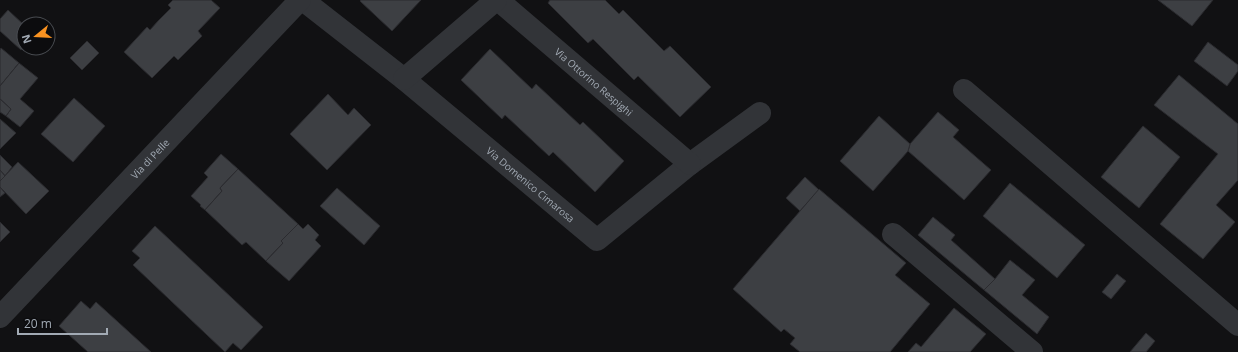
<svg xmlns="http://www.w3.org/2000/svg" width="1238" height="352" font-family="'Open Sans',sans-serif">
  <style>
    .building { fill: #3d3f43; stroke: #2b2b2f }
    .lines { fill: none; stroke-linecap: round; stroke-linejoin: round }
    .minor { stroke: #323438; stroke-width: 22 }
    .labels { text-anchor: middle; stroke-width: 4; stroke-linejoin: round; paint-order: stroke }
    .street-label { font-size: 10px; fill: #a2aab4; stroke: #0c0c0e }
  </style>
  <rect width="100%" height="100%" fill="#111113"/>
  <g class="building">
    <polygon points="173,0 211,0 220,8 198,31 202,36 178,60 174,56 152,78 124,52 147,27 150,30 158,21 171,8 168,5"/>
    <polygon points="361,0 421,0 392,31 360,1"/>
    <polygon points="550,0 605,0 619,14 623,10 664,51 670,46 711,87 680,117 638,76 634,80 593,39 588,43 548,3"/>
    <polygon points="1158,0 1213,0 1192,26"/>
    <polygon points="8,10 24,25 24,47 21,50 0,31 0,19"/>
    <polygon points="87,41 99,53 82,70 70,58"/>
    <polygon points="1208,42 1238,65 1238,71 1227,86 1194,61"/>
    <polygon points="1,48 19,63 0,86 0,50"/>
    <polygon points="490,49 532,89 536,84 580,125 583,122 624,161 595,192 553,152 549,156 505,115 502,119 461,80"/>
    <polygon points="19,63 38,78 20,99 34,111 20,127 6,116 11,109 0,99 0,86"/>
    <polygon points="1179,75 1238,124 1238,180 1216,205 1235,222 1203,259 1160,224 1218,154 1154,105"/>
    <polygon points="328,94 348,115 354,108 371,125 327,170 290,134"/>
    <polygon points="74,98 105,126 73,162 41,134"/>
    <polygon points="0,99 11,109 6,116 0,112"/>
    <polygon points="938,112 959,130 953,137 991,170 964,200 908,151 910,144"/>
    <polygon points="879,116 910,144 908,151 873,191 840,161"/>
    <polygon points="0,119 16,133 0,149"/>
    <polygon points="1143,126 1180,157 1139,208 1101,177"/>
    <polygon points="221,154 238,169 220,188 222,191 205,210 200,206 201,205 191,196 208,177 204,173"/>
    <polygon points="0,155 12,167 5,176 0,170"/>
    <polygon points="18,162 49,191 26,214 0,187 0,181"/>
    <polygon points="238,169 298,224 281,241 283,243 266,261 246,242 242,245 205,210 222,191 220,188"/>
    <polygon points="0,170 5,176 0,181"/>
    <polygon points="805,177 819,190 800,211 786,198"/>
    <polygon points="1010,183 1085,245 1057,278 983,216"/>
    <polygon points="0,187 5,193 0,197"/>
    <polygon points="337,188 380,226 364,245 320,206"/>
    <polygon points="819,189 906,263 895,275 930,304 890,352 800,352 790,344 795,338 784,329 781,332 733,289"/>
    <polygon points="933,217 955,235 951,240 995,279 984,290 918,235"/>
    <polygon points="0,222 10,232 0,242"/>
    <polygon points="298,224 303,229 308,224 319,235 315,240 321,246 289,281 266,261 283,243 281,241"/>
    <polygon points="155,226 263,327 241,350 233,343 225,352 133,265 140,258 132,251"/>
    <polygon points="1010,260 1035,280 1022,295 1049,317 1037,334 984,290 995,279"/>
    <polygon points="1117,274 1126,281 1111,299 1102,292"/>
    <polygon points="81,301 90,309 96,302 151,352 88,352 59,326"/>
    <polygon points="954,308 986,334 970,352 908,352 916,343 921,347"/>
    <polygon points="1146,333 1155,341 1146,352 1130,352"/>
  </g>
  <g class="lines">
    <g class="minor">
      <path id="s1" d="M303 0 404 79 597 240 690 164 760 113"/>
      <path id="s2" d="M498 0 690 164"/>
      <polyline points="404,79 496,0"/>
      <polyline points="964,90 1238,325"/>
      <polyline points="893,234 1032,352"/>
      <path id="s3" d="M0 317 300 0"/>
    </g>
  </g>
  <g class="labels">
    <g class="street-label">
      <text dy="4" stroke="none"><textPath href="#s2" startOffset="126">Via Ottorino Respighi</textPath></text>
      <text dy="4" stroke="none"><textPath href="#s3" startOffset="218">Via di Pelle</textPath></text>
      <text dy="4" stroke="none"><textPath href="#s1" startOffset="293">Via Domenico Cimarosa</textPath></text>
    </g>
  </g>
  <g transform="translate(36 36) rotate(252)"><circle r="19" fill="#0c0c0e" stroke="#484b50"/>
  <path d="M0-3L7 15L0 10L-7 15Z" fill="#fa9321"/>
  <text y="-6" font-size="11" font-weight="bold" text-anchor="middle" fill="#a2aab4">N</text>
  </g>
  <path d="M18 328v6h89v-6" fill="none" stroke="#a2aab4" stroke-width="2"/>
  <text x="24" y="328" font-size="12" fill="#a2aab4" stroke="#0c0c0e" stroke-width="3" paint-order="stroke">20 m</text>
</svg>
